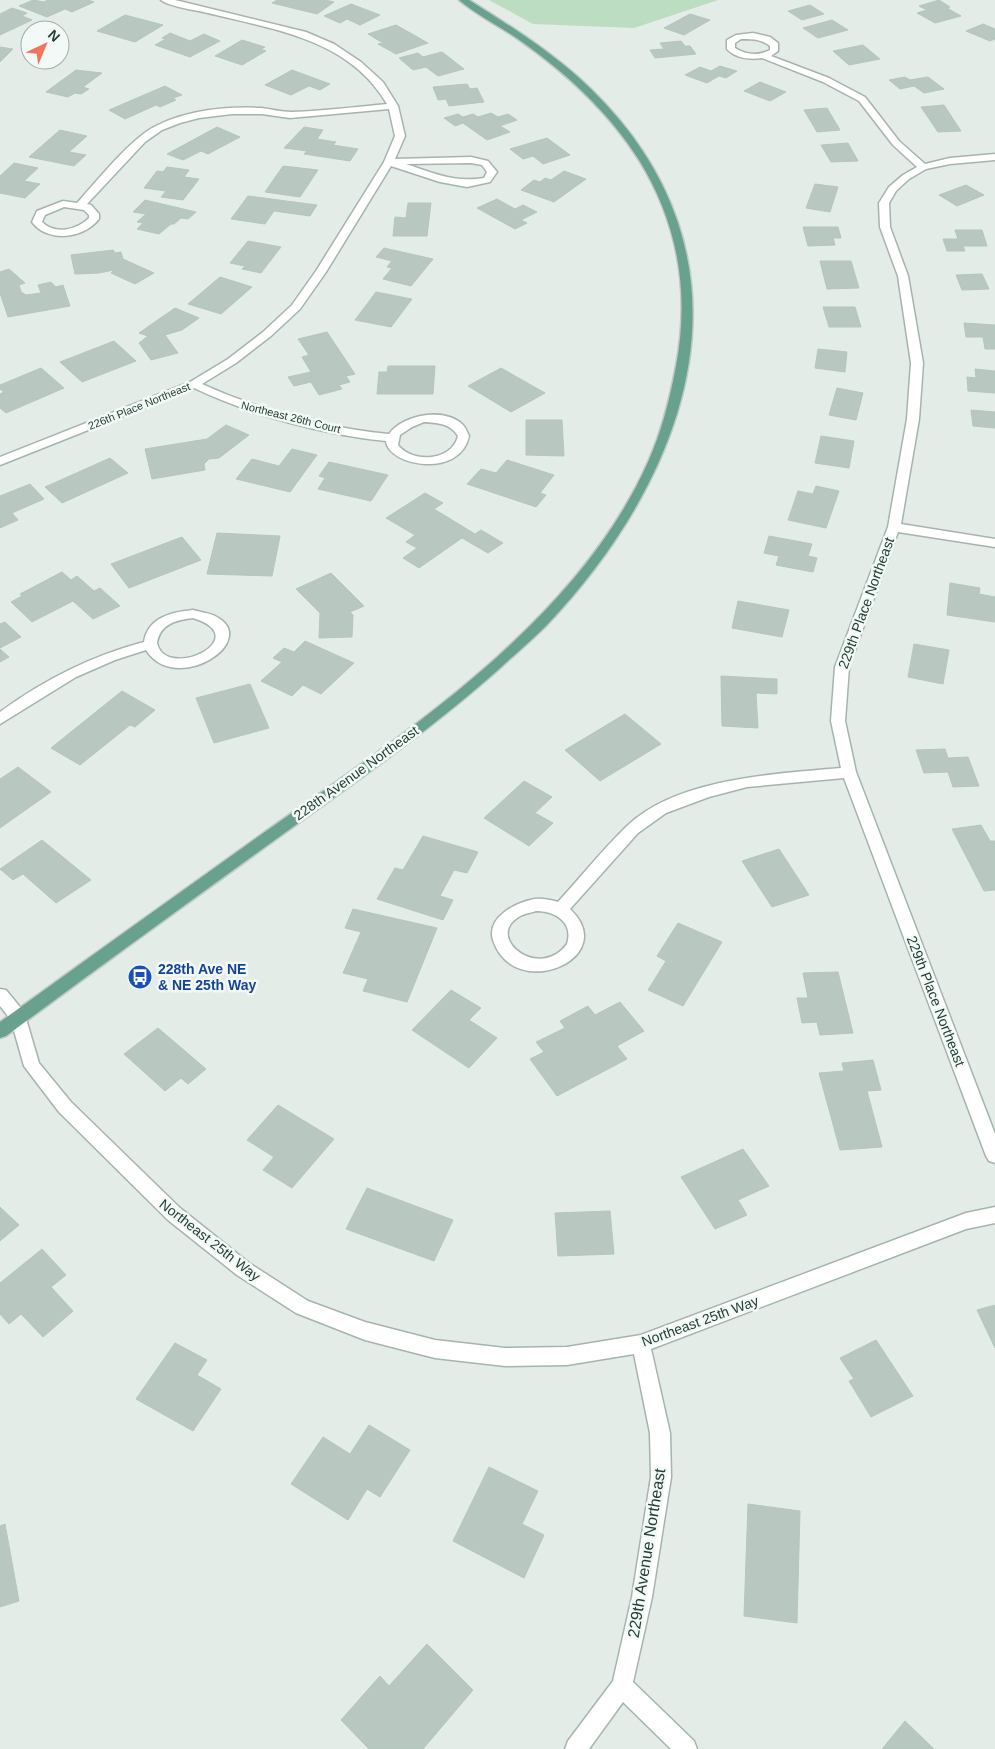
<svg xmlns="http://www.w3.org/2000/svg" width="995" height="1749" font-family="Arial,sans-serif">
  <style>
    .green { fill: #bcddc2 }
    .building { fill: #b8c7c0; stroke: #b5c6be }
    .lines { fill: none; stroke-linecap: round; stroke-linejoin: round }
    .minor-casing { stroke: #a6b4ae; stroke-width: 3 }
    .major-casing { stroke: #c1c9c6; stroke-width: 3 }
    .minor { fill: #fff; fill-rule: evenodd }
    .major { fill: #68a18e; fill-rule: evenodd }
    .labels { text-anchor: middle; stroke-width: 5; stroke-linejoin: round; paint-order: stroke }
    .far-street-label { font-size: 11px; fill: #233e34; stroke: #f3f9f6 }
    .street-label { font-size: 14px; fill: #233e34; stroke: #f3f9f6 }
    .transit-label { font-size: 14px; font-weight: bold; fill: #164399; stroke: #f3f9f6; text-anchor: start }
    .near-street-label { font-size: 16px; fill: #233e34; stroke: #f3f9f6 }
  </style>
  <rect width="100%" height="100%" fill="#e3ece7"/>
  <polygon class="green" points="489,0 718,0 634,28 533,24"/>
  <g class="building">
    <polygon points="33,0 44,2 48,0 88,0 94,2 72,12 65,9 47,17 19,6"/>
    <polygon points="277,0 325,0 334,2 317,14 272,3"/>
    <polygon points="939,0 950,7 947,8 961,16 935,23 917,13 927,10 919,6"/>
    <polygon points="351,4 380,15 360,25 347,19 340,23 324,16"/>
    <polygon points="810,5 824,14 802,20 788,11"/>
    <polygon points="12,8 27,13 22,16 32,20 0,35 0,14"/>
    <polygon points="690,14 710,20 684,35 664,28"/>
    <polygon points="125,15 163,25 135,42 97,31"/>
    <polygon points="832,20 848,30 818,38 803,28"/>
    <polygon points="983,24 995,29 995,39 990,41 966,31"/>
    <polygon points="396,25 428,43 396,54 378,44 383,43 368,34"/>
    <polygon points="170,33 190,41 204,34 220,41 190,57 155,45 166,39 162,38"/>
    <polygon points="242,40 265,47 261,49 266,51 242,65 215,56"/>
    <polygon points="681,41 685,46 690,46 696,54 655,58 650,50 664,49 660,43"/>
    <polygon points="863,45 880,59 849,65 833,51"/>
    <polygon points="0,47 13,49 0,62"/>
    <polygon points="442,52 464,69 438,76 426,67 413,70 399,58 418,53 423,57"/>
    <polygon points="720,66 737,71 726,78 719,76 707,83 685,75 700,67 711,71"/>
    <polygon points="76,70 102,73 83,87 89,89 81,94 75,93 68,97 46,92"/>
    <polygon points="292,70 330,84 320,90 309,86 291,95 265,85"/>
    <polygon points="905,77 910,80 928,77 944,89 924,93 914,86 900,89 889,80"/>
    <polygon points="760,82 786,92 770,101 744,91"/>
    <polygon points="467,84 470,89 477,88 484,102 449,106 446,99 438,100 433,87"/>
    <polygon points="165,86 182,95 173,98 176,100 160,107 156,105 125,119 109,110"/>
    <polygon points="944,105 961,131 938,132 921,107"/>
    <polygon points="827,108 840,130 817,132 804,110"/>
    <polygon points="491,113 498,117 508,114 517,120 500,126 510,132 487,140 463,123 455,126 444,118 458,114 463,117 473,114 478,117"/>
    <polygon points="217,127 240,137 208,154 201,151 183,160 167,154"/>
    <polygon points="304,127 323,130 317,139 336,142 333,145 358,149 350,161 304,154 307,151 284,148"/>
    <polygon points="60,130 87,136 69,152 86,155 74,166 29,157"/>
    <polygon points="547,138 570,155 543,164 533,156 523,159 510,149"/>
    <polygon points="848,143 858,161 831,162 821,145"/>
    <polygon points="14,163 38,168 24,181 40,184 25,198 0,193 0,176"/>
    <polygon points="283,166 318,170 300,197 265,192"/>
    <polygon points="167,167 189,170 184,177 199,179 183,200 161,197 166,191 144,188 157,171 163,172"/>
    <polygon points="564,171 586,179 554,202 521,190 534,180 540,182 545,178 551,180"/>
    <polygon points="815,184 838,187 830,212 806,208"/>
    <polygon points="966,185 984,195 957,206 939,195"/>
    <polygon points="248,196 317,205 310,216 274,211 265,224 231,219"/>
    <polygon points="497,199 515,209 523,205 537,212 521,220 527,223 515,229 477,208"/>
    <polygon points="145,200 196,212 188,219 181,218 174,224 171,224 159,234 137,229 143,223 137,222 146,214 133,212"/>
    <polygon points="408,203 431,203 427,236 393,236 395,217 406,218"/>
    <polygon points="803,227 838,227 841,238 833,238 835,245 808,246"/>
    <polygon points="955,230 982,230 987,246 963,246 965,251 947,251 943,239 958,239"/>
    <polygon points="248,241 281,247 261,273 242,269 245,266 230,263"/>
    <polygon points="384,248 433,259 411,286 383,279 392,268 387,267 392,261 376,257"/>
    <polygon points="113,250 115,253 121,252 123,259 154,273 135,284 111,273 114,270 99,273 75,274 71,255"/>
    <polygon points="820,261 851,261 859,288 827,289"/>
    <polygon points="9,269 25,283 19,285 21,292 26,295 41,293 38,285 51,282 56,287 63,285 70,306 8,317 0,293 0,272"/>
    <polygon points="982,274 989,289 962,290 956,275"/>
    <polygon points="220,277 252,287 221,314 188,304"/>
    <polygon points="376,292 412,299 391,327 355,320"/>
    <polygon points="823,307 855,307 861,327 829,327"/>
    <polygon points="175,308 199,318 182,330 165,335 178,353 151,360 139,343 148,336 139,333"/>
    <polygon points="964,323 995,325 995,349 985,349 983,337 966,337"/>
    <polygon points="327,332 355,374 346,376 350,382 339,385 342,389 319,395 311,382 294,386 288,377 311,372 302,357 309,355 298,339"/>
    <polygon points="114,341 136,361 82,382 60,362"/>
    <polygon points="818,349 847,352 845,372 815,368"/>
    <polygon points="388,366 435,366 433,394 377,394 379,372 387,372"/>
    <polygon points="41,368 64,388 6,413 0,408 0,394 4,392 0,389 0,385"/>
    <polygon points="501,368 545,393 511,412 468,386"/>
    <polygon points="975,369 995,371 995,393 968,391 967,377 976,378"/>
    <polygon points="837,388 863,393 856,420 829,415"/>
    <polygon points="971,410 995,412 995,428 973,426"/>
    <polygon points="526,420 562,420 564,456 526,455"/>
    <polygon points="226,425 249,435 219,458 209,459 204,464 205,470 152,479 145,449 207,439"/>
    <polygon points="821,436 854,441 849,468 815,463"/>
    <polygon points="292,449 317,455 290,492 236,479 252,459 279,466"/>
    <polygon points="110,458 128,473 62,503 45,487"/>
    <polygon points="507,460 554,475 540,493 546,495 536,507 467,484 481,469 496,473"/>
    <polygon points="329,462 388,475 371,501 318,489 325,478 319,476"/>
    <polygon points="30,484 44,499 12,513 18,520 0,528 0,496"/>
    <polygon points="816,486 839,491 826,528 788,520 798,491 813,494"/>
    <polygon points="425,493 443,503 434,509 475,534 481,530 503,543 488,553 462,538 419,568 403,558 417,548 406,542 415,535 386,518"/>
    <polygon points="217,533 280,536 272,576 207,574"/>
    <polygon points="769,536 812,544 808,556 817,558 813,572 776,565 779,556 764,553"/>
    <polygon points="182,537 201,560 129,588 111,564"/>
    <polygon points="62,572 71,580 77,576 94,591 100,588 120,606 93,619 73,601 32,622 11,602 22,596 20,594"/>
    <polygon points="331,573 364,606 350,612 353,615 352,637 319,638 320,613 296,589"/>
    <polygon points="950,583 980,588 979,594 995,597 995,622 947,615"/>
    <polygon points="738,601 789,610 782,637 732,628"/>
    <polygon points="5,622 21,637 0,648 0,624"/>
    <polygon points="305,641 354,663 321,694 303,685 292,696 261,681 282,662 273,658 284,648 294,652"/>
    <polygon points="914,644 949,650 943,684 908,677"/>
    <polygon points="0,649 9,657 0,662"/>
    <polygon points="721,676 777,679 777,694 756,693 758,728 722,726"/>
    <polygon points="250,684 269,728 214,743 196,698"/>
    <polygon points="122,691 155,710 135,727 130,725 80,765 51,748"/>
    <polygon points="625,714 661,744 600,781 565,750"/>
    <polygon points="945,749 948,758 968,757 979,786 953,787 948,772 924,773 916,750"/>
    <polygon points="18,767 51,792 0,828 0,779"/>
    <polygon points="524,781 552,797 535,813 553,823 529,846 484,818"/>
    <polygon points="981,825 990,841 995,841 995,890 984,891 952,829"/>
    <polygon points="423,836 478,852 467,873 454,870 440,896 453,900 443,920 377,899 395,868 403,870"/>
    <polygon points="42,840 91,880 56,903 23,874 13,880 0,869"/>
    <polygon points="779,849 809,895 772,907 742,861"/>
    <polygon points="353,909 437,928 407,1002 363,991 368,979 343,973 361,932 345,928"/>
    <polygon points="678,923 722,942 683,1006 648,990 666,961 657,956"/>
    <polygon points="838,972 853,1033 820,1035 817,1022 802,1023 797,998 808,998 803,973"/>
    <polygon points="451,990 481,1008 469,1020 497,1038 469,1068 412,1030"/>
    <polygon points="620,1002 644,1031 617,1046 627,1059 557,1096 530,1059 544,1052 536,1042 565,1028 560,1021 588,1006 595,1015"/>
    <polygon points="158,1028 206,1069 188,1084 181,1078 165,1091 124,1054"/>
    <polygon points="873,1060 881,1090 867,1091 882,1147 840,1150 819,1073 844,1071 842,1063"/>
    <polygon points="278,1105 334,1139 292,1188 263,1170 274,1157 247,1140"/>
    <polygon points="743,1149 769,1186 738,1200 747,1215 715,1229 681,1177"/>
    <polygon points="367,1188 453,1220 434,1261 346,1229"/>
    <polygon points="0,1207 19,1225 0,1241"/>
    <polygon points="610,1211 614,1254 558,1256 555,1213"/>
    <polygon points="42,1249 66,1275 51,1287 73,1311 43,1337 21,1314 9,1324 0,1314 0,1283"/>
    <polygon points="995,1305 995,1348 977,1310"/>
    <polygon points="876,1340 913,1396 871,1417 849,1381 854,1379 840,1358"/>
    <polygon points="175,1343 207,1360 197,1375 221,1389 193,1431 136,1399"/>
    <polygon points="369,1425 410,1450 380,1497 367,1489 348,1520 291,1484 323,1437 350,1454"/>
    <polygon points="489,1467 538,1491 522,1524 544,1535 524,1578 453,1541"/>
    <polygon points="748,1504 800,1511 797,1623 744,1616"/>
    <polygon points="5,1524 19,1601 0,1607 0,1526"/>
    <polygon points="427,1644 473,1690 423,1749 369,1749 341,1720 380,1676 389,1686"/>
    <polygon points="905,1721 934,1749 882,1749"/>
  </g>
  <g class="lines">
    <defs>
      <g id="minor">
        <path d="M161 0H175L306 32 334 44 361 62 383 82 398 106 405 136 395 159 471 157 488 161 497 172 490 182 467 187 440 182 391 166 326 272 300 309 271 336 236 363 202 384C260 410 326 428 389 434 403 414 446 407 463 425 466 428 467 432 469 436 460 479 388 466 386 441 323 435 251 415 194 388L0 465V457L190 382 228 359 263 332 292 305 316 271 384 162 395 136 389 109 290 118 262 114H232L199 118 180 123 162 130 145 142 87 204 91 205 99 214V219C83 239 48 243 32 222L37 211 63 201 77 203C97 181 131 138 156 126 187 110 227 106 261 108 271 109 281 112 292 112 323 111 355 107 387 104 349 39 276 30 208 13 196 10 170 7 161 0ZM471 163 482 165 487 172 484 178C455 183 433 173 406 164ZM64 207 84 210 89 215V218C77 230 55 235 42 222L45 215ZM424 422C437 423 450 423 458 436 452 461 413 464 398 445L400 435 412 427Z"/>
        <path d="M753 33 770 37 778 43V51L771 56 829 78 865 97 899 141 925 164 950 158 995 154V160L950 164 926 169 909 179 896 191 889 203 890 227 908 276 923 363 919 419 901 524 995 539V547L898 532 849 667 845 721 856 772 995 1134V1163L989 1161 986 1156 844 778 747 787 709 797 666 813 638 833 570 909C622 958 514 1004 493 940 486 917 517 902 535 899 542 898 551 900 558 902 581 877 602 850 627 826 677 778 775 774 841 768L831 721 835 667 888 527 907 419 911 363 898 276 880 227 879 203 889 187 903 175 917 167 893 145 859 101 823 82 762 58C750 60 735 58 727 49V40L736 35ZM741 39C752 39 761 39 770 46V50C758 56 746 55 735 48V43ZM536 911C555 911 574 922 567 944 540 981 486 939 517 918 522 914 530 913 536 911Z"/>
        <path d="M193 610C200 612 209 613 215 616 263 640 176 697 146 650L115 660 76 677 0 724V712C44 680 91 656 144 642 148 617 172 612 193 610ZM193 618C257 638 166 682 157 643 160 624 176 620 193 618Z"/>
        <polygon points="0,989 6,990 24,1012 39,1063 71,1102 180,1208 249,1263 308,1301 365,1322 435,1340 505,1348 567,1347 641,1335 966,1213 995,1207 995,1223 966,1229 651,1349 670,1433 671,1477 652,1597 633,1682 694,1741 697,1749 671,1749 623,1702 589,1749 565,1749 568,1741 613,1681 632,1597 651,1477 650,1433 634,1354 567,1365 505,1366 435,1358 365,1340 296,1313 237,1275 168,1220 59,1112 24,1066 11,1020 0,1006"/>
      </g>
      <path id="major" d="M459 0H469C512 27 555 54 591 89 764 258 694 470 546 626 531 641 514 655 498 670 437 724 370 772 304 819 204 891 105 963 6 1036L0 1038V1022C87 959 174 897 262 834 402 735 576 624 648 462 662 431 670 398 676 366 690 293 678 223 639 160 608 111 565 72 518 39 499 26 477 15 459 0Z"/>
    </defs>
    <use href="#minor" class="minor-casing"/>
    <use href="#major" class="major-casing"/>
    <use href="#minor" class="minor"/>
    <use href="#major" class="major"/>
  </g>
  <defs>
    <symbol id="bus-disc" viewBox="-11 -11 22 22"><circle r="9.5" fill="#1a4fb4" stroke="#f3f9f6"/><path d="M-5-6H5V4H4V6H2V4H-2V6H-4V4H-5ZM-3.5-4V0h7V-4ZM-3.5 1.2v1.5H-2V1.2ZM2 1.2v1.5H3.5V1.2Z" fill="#fff"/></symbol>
  </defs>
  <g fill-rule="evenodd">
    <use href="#bus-disc" x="126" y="963" width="28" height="28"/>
  </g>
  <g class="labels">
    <g class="far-street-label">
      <text transform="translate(139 406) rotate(-22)" y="4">226th Place Northeast</text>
      <text transform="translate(291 417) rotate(14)" y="4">Northeast 26th Court</text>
    </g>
    <g class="street-label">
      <text transform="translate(866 603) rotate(-70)" y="5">229th Place Northeast</text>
      <text transform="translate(356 773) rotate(-36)" y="5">228th Avenue Northeast</text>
      <text transform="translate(936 1001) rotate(69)" y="5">229th Place Northeast</text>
      <text transform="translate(210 1240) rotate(38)" y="5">Northeast 25th Way</text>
      <text transform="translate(700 1321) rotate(-20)" y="5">Northeast 25th Way</text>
    </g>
    <g class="transit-label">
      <text x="158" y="974">228th Ave NE<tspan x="158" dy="16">&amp; NE 25th Way</tspan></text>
    </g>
    <g class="near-street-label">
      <text transform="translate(646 1553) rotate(-81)" y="6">229th Avenue Northeast</text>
    </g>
  </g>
  <g transform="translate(45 45) rotate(44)"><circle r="24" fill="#f3f9f6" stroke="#a0aea8"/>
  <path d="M0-4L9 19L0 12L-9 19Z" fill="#f0755d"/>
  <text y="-8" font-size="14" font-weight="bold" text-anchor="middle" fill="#233e34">N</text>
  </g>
</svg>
